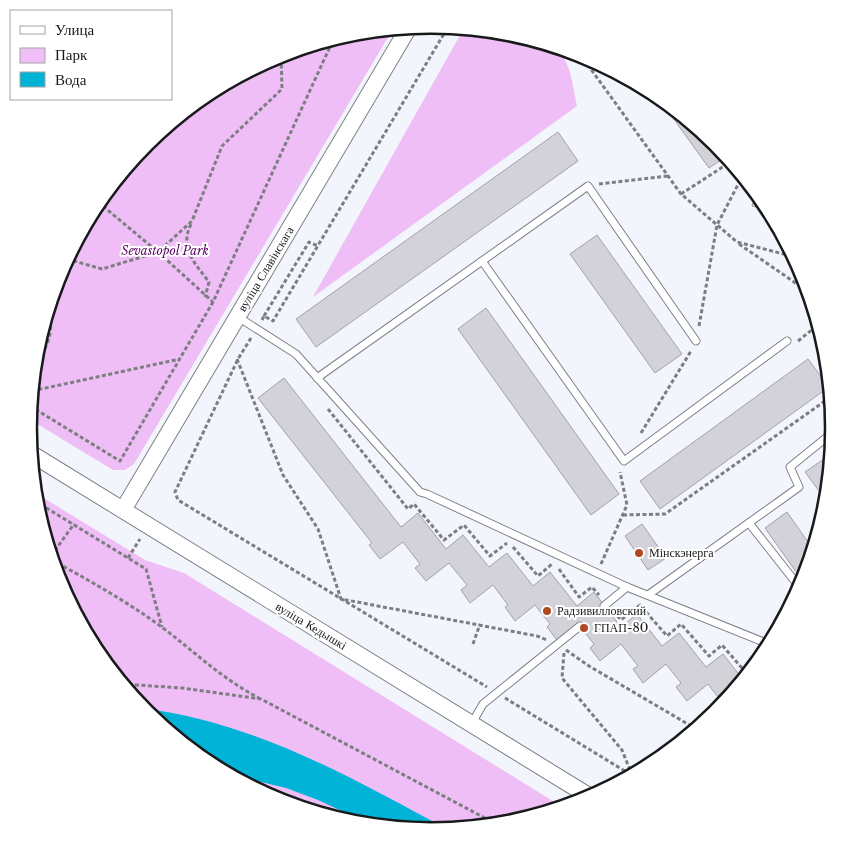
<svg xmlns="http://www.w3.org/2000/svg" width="863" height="857" font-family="'Libre Baskerville',serif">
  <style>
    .green { fill: #f0bef7 }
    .water { fill: #00b3d7 }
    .building { fill: #d4d2d9; stroke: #a3a1a8 }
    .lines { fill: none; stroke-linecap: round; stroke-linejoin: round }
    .service-casing { stroke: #7f8188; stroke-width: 9 }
    .tertiary-casing { stroke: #7f8188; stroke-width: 18 }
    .path { stroke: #7d7e82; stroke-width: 3; stroke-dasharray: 4 2.5; stroke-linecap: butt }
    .service { stroke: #fff; stroke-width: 7 }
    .tertiary { stroke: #fff; stroke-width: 16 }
    .poi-dot { fill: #b04a22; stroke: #fff; stroke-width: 2 }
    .labels { text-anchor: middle; stroke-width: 4; stroke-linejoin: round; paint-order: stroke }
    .park-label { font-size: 12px; font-style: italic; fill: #5d0668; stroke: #fff }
    .street-label { font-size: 12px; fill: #18191b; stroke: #fff }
    .poi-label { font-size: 12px; fill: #18191b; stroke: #fff; text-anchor: start }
    .rim { fill: none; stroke: #18191b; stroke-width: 2.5 }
  </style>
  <rect width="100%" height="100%" fill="#f3f5fc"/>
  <g class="green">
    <path d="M464 28C491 31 551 33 565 60 572 73 574 92 577 106L313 297Z"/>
    <path d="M393 29 134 464 125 470H113L29 419C31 396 32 373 36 351 40 328 50 296 59 274 64 262 72 250 78 238 142 118 258 42 393 29Z"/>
    <path d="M34 492 145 560 184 573 564 808C521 821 477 832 431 832 285 830 147 748 78 620 58 581 39 536 34 492Z"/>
  </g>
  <path class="water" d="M141 708C257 723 348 776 449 830L431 832 374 826 318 800 286 788 224 773 207 764Z"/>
  <g class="building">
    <polygon points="655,93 717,143 727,156 709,168"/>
    <polygon points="558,132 578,161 316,347 296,319"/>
    <polygon points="756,191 767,205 771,211 752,206"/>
    <polygon points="597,235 682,354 655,373 570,254"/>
    <polygon points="486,308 619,494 591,515 458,329"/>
    <polygon points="808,359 829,387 660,509 640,481"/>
    <polygon points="284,378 401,527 418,513 446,549 463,535 489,567 507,553 533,586 550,572 577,606 594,592 621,627 637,614 662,646 679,633 706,667 723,654 744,681 721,709 724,705 708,684 687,701 676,687 681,683 666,664 643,683 633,669 638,666 621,644 600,661 590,648 594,644 578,624 557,640 547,627 550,624 535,605 515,621 505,607 508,605 493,585 470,603 461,590 467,585 449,563 426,581 415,568 420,564 403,542 380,559 369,545 372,543 258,398"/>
    <polygon points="827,457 832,463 828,503 805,472"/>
    <polygon points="787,512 808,542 819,534 804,583 765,528"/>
    <polygon points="642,524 666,558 648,570 625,536"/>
  </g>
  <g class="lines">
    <defs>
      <g id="service">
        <polyline points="482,261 624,461 787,341"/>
        <polyline points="238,317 296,354 420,492 427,494 627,587 771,645"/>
        <polyline points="317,378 588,186 696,341"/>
        <polyline points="749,523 801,589"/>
        <polyline points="648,595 799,487 790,467 832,433 834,436"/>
        <polyline points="604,606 627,587"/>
        <polyline points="472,723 483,704 580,626"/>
      </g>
      <g id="tertiary">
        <polyline points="30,453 592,798"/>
        <polyline points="123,510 409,27"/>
      </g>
    </defs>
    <use href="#service" class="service-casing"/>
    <use href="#tertiary" class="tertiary-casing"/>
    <g class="path">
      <polyline points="580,54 681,194 737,242 795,257"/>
      <polyline points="599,184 668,176"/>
      <polyline points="681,194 732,161"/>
      <polyline points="98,202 158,252 213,302"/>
      <path d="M191 224C179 249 195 263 209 282L205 297"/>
      <polyline points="739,244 810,293"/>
      <polyline points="67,259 102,269 158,252 192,221 222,146 282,89 281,54"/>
      <polyline points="264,316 309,242 318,246"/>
      <polyline points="262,320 264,316 273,321 448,27"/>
      <polyline points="699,326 717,225 743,175"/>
      <polyline points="251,338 238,359 175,492 178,500 487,687"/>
      <polyline points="798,341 819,324"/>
      <polyline points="36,350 44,352"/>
      <polyline points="237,359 283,475 318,529 341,599 537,636 547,640"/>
      <path d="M34 365C51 342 53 332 49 305"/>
      <polyline points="32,391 180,359"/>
      <polyline points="30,406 120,461 213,302 334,38"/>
      <polyline points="328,409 408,509 414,504 444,540 464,525 490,556 507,543"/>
      <polyline points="641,433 691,351"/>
      <polyline points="35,501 146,569 162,627"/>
      <polyline points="623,515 665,514 832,396"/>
      <polyline points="513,547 538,576 552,564"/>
      <polyline points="51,556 74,524"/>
      <polyline points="128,558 140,539"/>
      <path d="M52 560C90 581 128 602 163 628 196 653 221 678 259 698"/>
      <polyline points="601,564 627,505 620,472"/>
      <polyline points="559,569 579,597 592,587 599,595"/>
      <polyline points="613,611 621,620 640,605 667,636 681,624 709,656 722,645 748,675"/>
      <polyline points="473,644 480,624"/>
      <polyline points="566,650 589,666 698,730"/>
      <polyline points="564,653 562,678 622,750 632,775"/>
      <polyline points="122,684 182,688 261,699 498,825"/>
      <polyline points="505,698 633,776"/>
      <polyline points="274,800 298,808"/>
    </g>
    <use href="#service" class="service"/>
    <use href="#tertiary" class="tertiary"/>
  </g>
  <g class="poi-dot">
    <circle cx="639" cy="553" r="5"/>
    <circle cx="547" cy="611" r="5"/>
    <circle cx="584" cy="628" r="5"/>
  </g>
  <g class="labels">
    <g class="park-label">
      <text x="165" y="255">Sevastopol Park</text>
    </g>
    <g class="street-label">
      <text transform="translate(266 269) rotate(-59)" y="4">вуліца Славінскага</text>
      <text transform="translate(311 626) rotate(31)" y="4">вуліца Кедышкі</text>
    </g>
    <g class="poi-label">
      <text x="649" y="557">Мінскэнерга</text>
      <text x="557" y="615">Радзивилловский</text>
      <text x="594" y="632">ГПАП-80</text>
    </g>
  </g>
  <path d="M0 0H863V857H0ZM37 428a394 394 0 1 1 788 0a394 394 0 1 1-788 0Z" fill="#fff" fill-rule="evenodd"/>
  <path class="rim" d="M37 428a394 394 0 1 1 788 0a394 394 0 1 1-788 0Z"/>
  <rect x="10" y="10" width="162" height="90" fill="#ffffff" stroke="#a3a3a4"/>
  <rect x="20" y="26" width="25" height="8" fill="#ffffff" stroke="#a3a3a4"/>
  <text x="55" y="35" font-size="15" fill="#18191b">Улица</text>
  <rect x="20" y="48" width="25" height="15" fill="#f0bef7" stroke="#a3a3a4"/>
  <text x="55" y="60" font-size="15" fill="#18191b">Парк</text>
  <rect x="20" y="72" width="25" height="15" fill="#00b3d7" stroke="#a3a3a4"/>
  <text x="55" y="85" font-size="15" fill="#18191b">Вода</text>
</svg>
